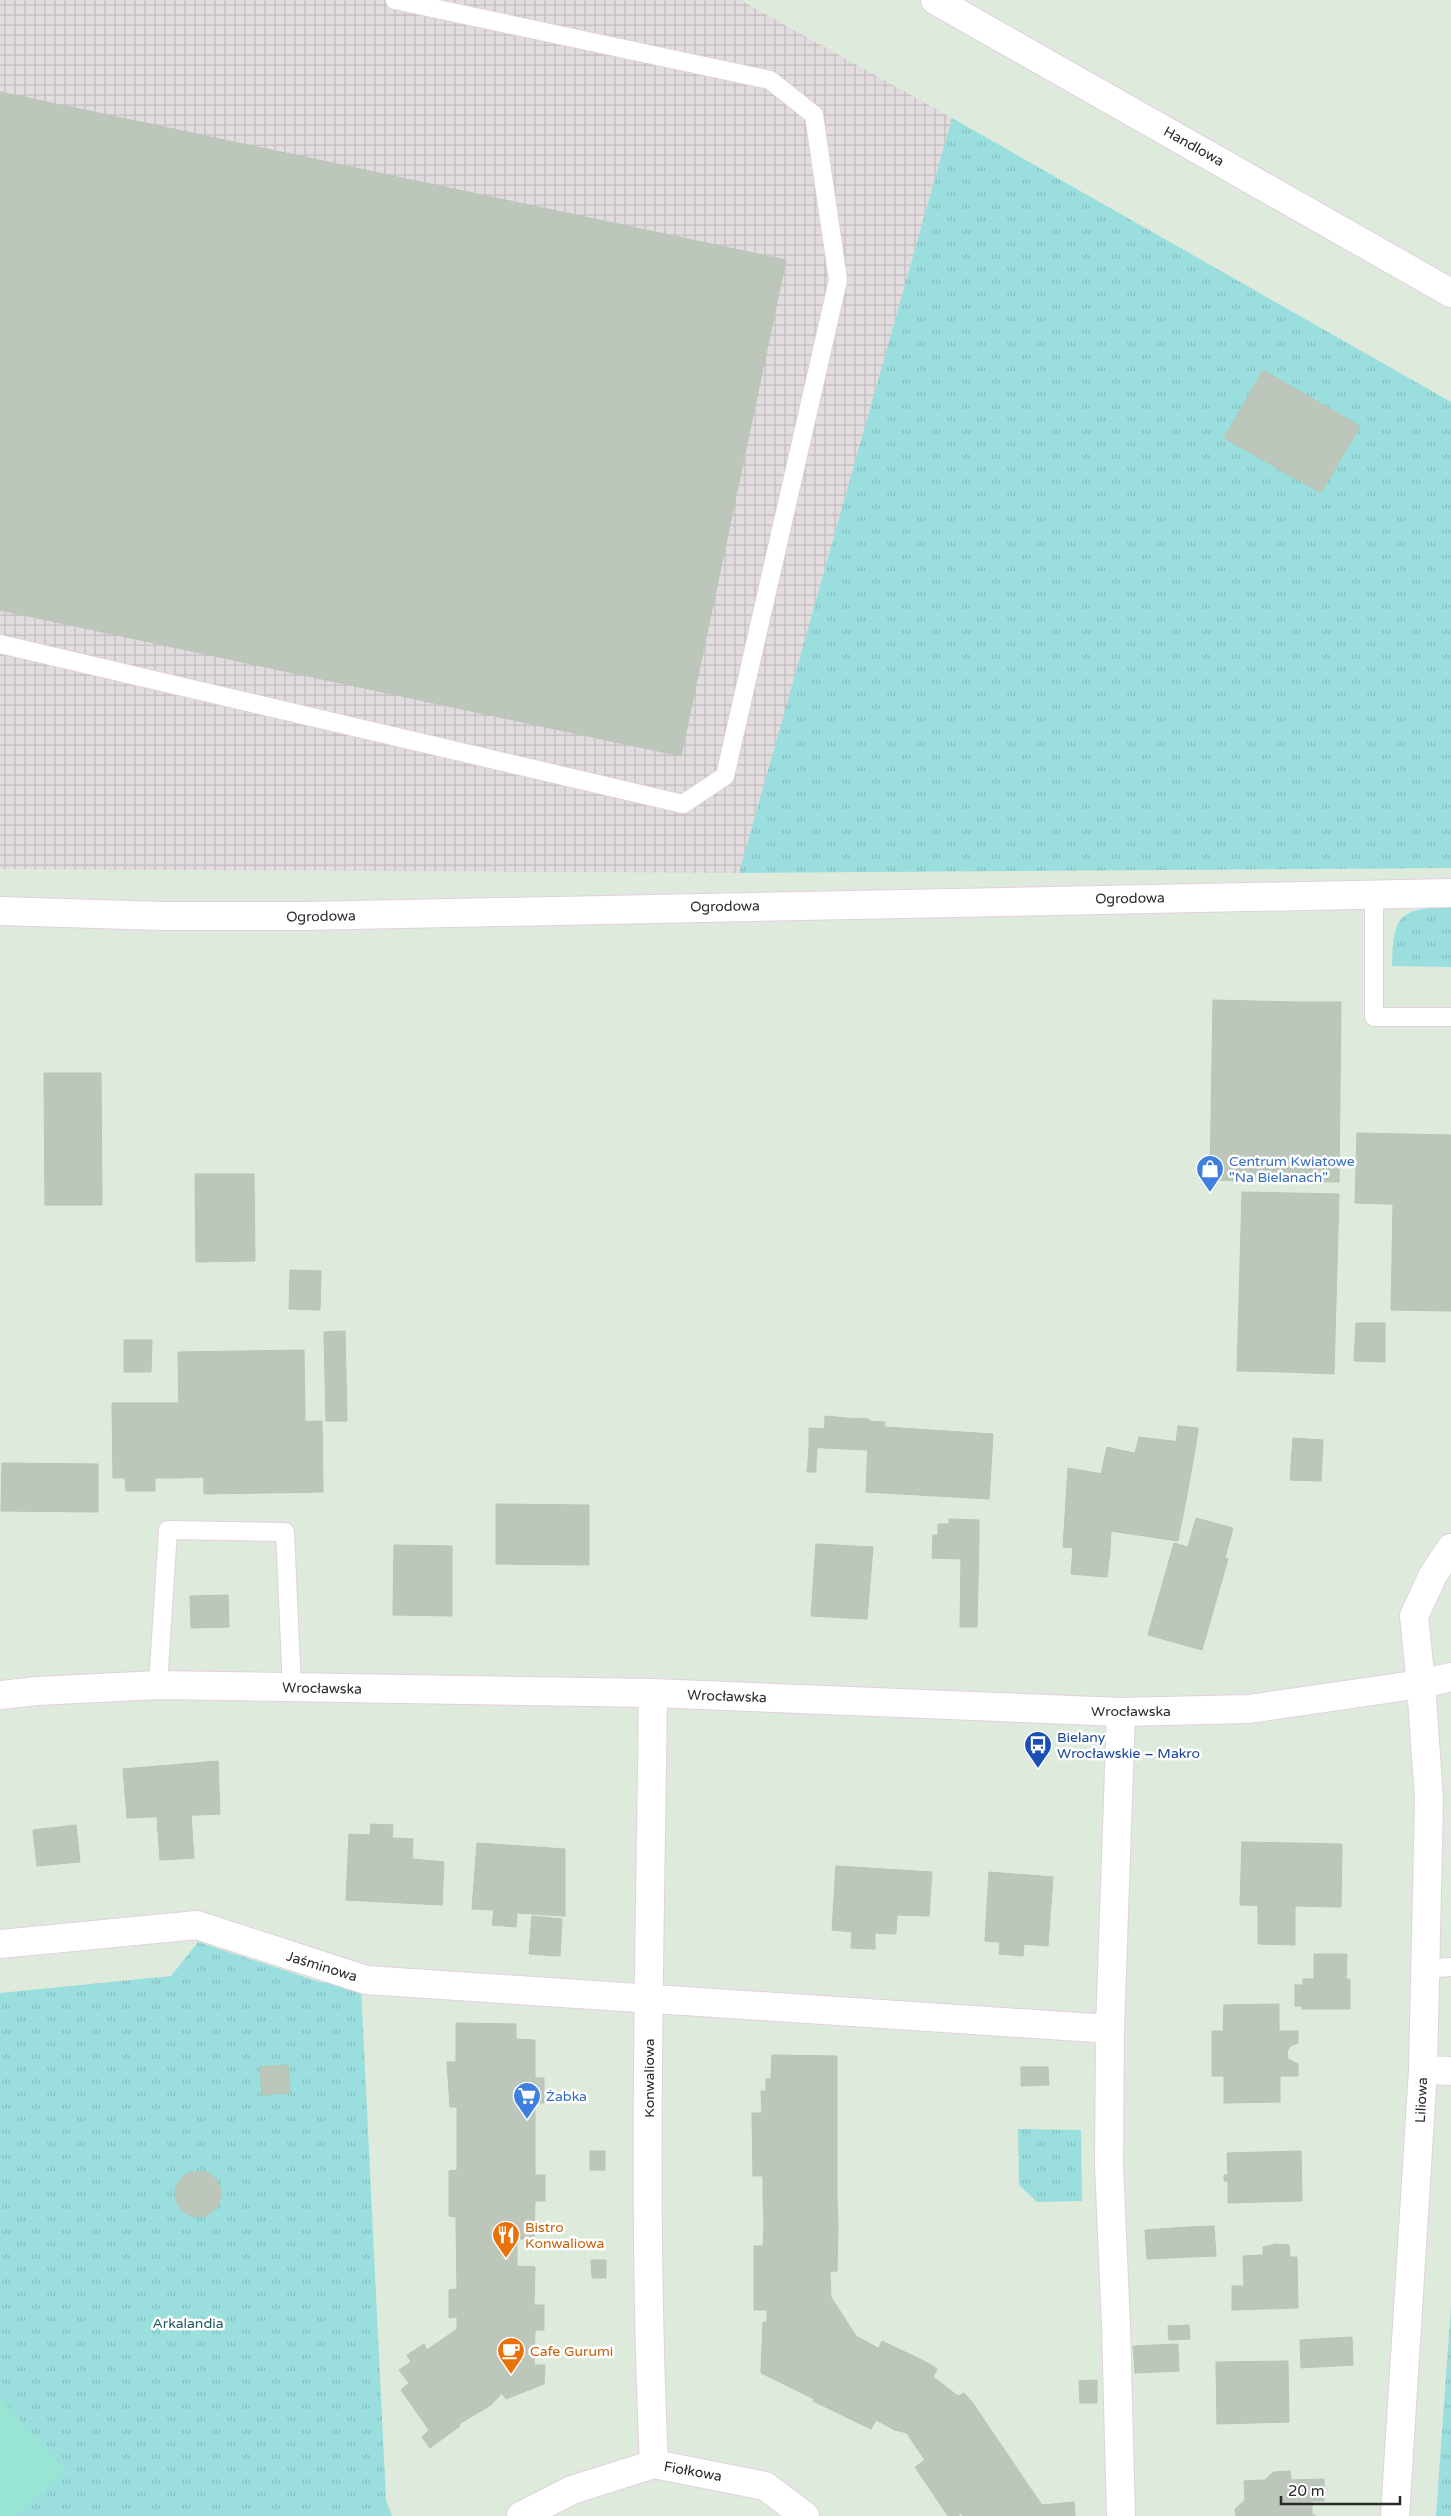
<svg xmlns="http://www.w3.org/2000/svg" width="1451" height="2516" font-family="'Varela Round',sans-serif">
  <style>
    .industrial { fill: url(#industrial-grid) }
    .grass { fill: url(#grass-tufts) }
    .pitch { fill: #98e5d3 }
    .building { fill: #bcc6bb; stroke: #b6c6b6 }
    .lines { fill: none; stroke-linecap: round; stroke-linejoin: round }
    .service-casing { stroke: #e1d1df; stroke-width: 20 }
    .minor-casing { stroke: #e1d1df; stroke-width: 30 }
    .tertiary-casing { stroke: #e1d1df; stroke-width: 30 }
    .secondary-casing { stroke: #e1d1df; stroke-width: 30 }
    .service { stroke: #fff; stroke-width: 18 }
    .minor { stroke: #fff; stroke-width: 28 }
    .tertiary { stroke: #fff; stroke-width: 28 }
    .secondary { stroke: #fff; stroke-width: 28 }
    .labels { text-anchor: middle; stroke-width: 5; stroke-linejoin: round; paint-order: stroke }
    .street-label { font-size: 14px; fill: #292929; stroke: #fff }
    .shop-label { font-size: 14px; fill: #366cbe; stroke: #fff; text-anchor: start }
    .transit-label { font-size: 14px; fill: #164399; stroke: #fff; text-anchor: start }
    .food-label { font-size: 14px; fill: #c56008; stroke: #fff; text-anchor: start }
    .park-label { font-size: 14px; fill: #1e5861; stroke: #fff }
  </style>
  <defs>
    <pattern id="industrial-grid" width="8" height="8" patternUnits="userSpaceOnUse" patternTransform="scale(1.25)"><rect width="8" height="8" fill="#e3dcdf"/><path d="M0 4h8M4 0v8" fill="none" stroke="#c3bdbf"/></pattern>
    <pattern id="grass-tufts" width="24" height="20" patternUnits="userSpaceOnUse" patternTransform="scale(1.25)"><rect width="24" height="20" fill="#9bdede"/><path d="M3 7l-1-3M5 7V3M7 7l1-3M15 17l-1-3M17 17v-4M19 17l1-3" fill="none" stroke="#86bebe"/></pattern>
  </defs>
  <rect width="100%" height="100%" fill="#ddeadc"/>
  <polygon class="industrial" points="0,0 740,0 952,118 739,873 0,869"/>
  <g class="grass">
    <polygon points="952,118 1451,402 1451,868 739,873"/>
    <path d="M1451 907V967L1392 966C1393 915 1399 908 1451 907Z"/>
    <polygon points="198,1942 320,1982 361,1987 386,2500 392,2516 0,2516 0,1993 171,1976"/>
    <polygon points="1018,2129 1081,2130 1082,2201 1037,2202 1019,2185"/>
    <polygon points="1451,2306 1451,2516 1436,2516"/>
  </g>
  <polygon class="pitch" points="0,2397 65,2472 14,2516 0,2516"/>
  <g class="building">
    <polygon points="0,92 786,260 681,756 0,610"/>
    <polygon points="1263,370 1360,426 1321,493 1224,438"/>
    <polygon points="1213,1000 1255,1001 1253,1181 1210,1180"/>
    <polygon points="1255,1001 1296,1002 1293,1181 1253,1181"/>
    <polygon points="1296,1002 1341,1002 1339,1182 1293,1181"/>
    <polygon points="44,1073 101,1073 102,1205 45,1205"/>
    <polygon points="1357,1133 1451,1135 1451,1206 1355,1203"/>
    <polygon points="195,1174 254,1174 255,1261 196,1262"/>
    <polygon points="1242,1192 1291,1193 1287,1372 1237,1371"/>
    <polygon points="1291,1193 1339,1194 1334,1374 1287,1372"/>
    <polygon points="1393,1205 1451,1206 1451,1260 1392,1259"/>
    <polygon points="1392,1259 1451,1260 1451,1311 1391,1310"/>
    <polygon points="290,1270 321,1271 320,1310 289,1309"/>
    <polygon points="1356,1323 1385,1323 1385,1362 1354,1361"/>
    <polygon points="345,1331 347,1421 326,1421 324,1332"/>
    <polygon points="124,1340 152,1340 151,1372 124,1372"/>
    <polygon points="304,1350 305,1422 203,1423 204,1477 180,1478 178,1352"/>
    <polygon points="112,1403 180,1403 180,1478 113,1478"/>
    <polygon points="825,1416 845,1418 843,1449 824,1448"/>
    <polygon points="845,1418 869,1419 868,1450 843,1449"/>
    <polygon points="322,1421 323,1492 204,1494 203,1423"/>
    <polygon points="869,1421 885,1422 884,1427 993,1434 989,1499 866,1492"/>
    <polygon points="1178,1426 1198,1428 1196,1444 1176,1442"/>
    <polygon points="809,1428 825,1429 824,1448 809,1447"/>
    <polygon points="1139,1437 1196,1444 1188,1489 1129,1479"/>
    <polygon points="1293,1438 1323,1440 1321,1481 1290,1480"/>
    <polygon points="809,1447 817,1448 816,1463 808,1462"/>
    <polygon points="1107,1447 1124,1451 1119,1477 1101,1474"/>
    <polygon points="1124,1451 1135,1453 1129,1479 1119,1477"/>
    <polygon points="808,1462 816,1463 816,1472 807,1472"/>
    <polygon points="2,1463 98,1464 98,1512 1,1511"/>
    <polygon points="1068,1468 1188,1489 1178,1541 1111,1531 1110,1551 1063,1547"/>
    <polygon points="155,1478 155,1491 126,1491 125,1479"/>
    <polygon points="496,1504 589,1505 589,1565 496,1564"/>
    <polygon points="1196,1518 1233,1528 1225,1558 1188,1547"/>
    <polygon points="949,1519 979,1520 979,1536 938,1535 938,1524 949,1524"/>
    <polygon points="933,1535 979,1536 977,1627 960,1627 961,1559 932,1558"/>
    <polygon points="1174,1543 1228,1559 1202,1650 1148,1635"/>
    <polygon points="816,1544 873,1547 867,1619 811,1616"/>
    <polygon points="394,1545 452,1546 452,1616 393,1615"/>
    <polygon points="1073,1548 1110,1551 1107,1577 1071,1574"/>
    <polygon points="228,1595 229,1627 191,1628 190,1596"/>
    <polygon points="218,1761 220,1814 174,1816 171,1765"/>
    <polygon points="171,1765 174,1816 127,1818 123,1769"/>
    <polygon points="191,1815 194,1858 177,1859 174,1816"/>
    <polygon points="174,1816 177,1859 160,1860 157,1817"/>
    <polygon points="371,1824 393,1825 392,1838 413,1839 412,1859 444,1862 442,1905 346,1900 349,1834 370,1835"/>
    <polygon points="76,1825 80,1862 37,1866 33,1830"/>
    <polygon points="1242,1842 1342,1844 1341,1907 1240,1905"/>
    <polygon points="477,1843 565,1849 565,1916 517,1913 516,1927 492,1925 494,1910 472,1909"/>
    <polygon points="836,1866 932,1872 929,1916 897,1915 896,1934 875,1933 875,1949 851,1948 852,1932 832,1930"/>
    <polygon points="989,1872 1053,1877 1048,1946 1024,1944 1023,1956 999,1954 1000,1942 985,1941"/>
    <polygon points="1258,1905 1295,1906 1295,1926 1258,1925"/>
    <polygon points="532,1916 562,1919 560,1956 529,1954"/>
    <polygon points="1258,1925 1295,1926 1295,1945 1258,1944"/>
    <polygon points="1314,1954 1347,1954 1346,1979 1314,1980"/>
    <polygon points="1303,1979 1350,1979 1350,2009 1302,2009"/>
    <rect x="1295" y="1985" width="8" height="21"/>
    <polygon points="1279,2004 1279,2031 1298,2031 1298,2043 1290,2046 1287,2052 1288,2059 1298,2064 1298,2076 1280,2076 1280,2102 1224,2103 1224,2076 1212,2076 1212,2031 1223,2031 1224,2005"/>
    <polygon points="456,2023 516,2024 516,2039 535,2040 535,2078 544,2078 544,2103 535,2103 535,2175 545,2175 545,2201 535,2201 534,2239 517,2239 517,2266 535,2267 534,2305 544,2305 544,2330 535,2330 534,2365 545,2365 544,2384 506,2399 502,2393 491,2405 459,2424 460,2426 430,2448 422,2437 429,2430 401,2390 409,2383 399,2370 411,2362 407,2355 424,2344 427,2350 457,2329 457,2317 449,2318 449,2290 457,2289 456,2217 449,2216 449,2171 457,2170 457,2107 450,2107 447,2062 456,2062"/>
    <polygon points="772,2055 837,2056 837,2092 766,2091 766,2079 771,2079"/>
    <polygon points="288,2065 290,2093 262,2095 260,2067"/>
    <polygon points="1021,2067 1048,2067 1049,2085 1021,2086"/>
    <polygon points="761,2091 837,2092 837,2199 763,2197 763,2176 753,2176 752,2113 762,2113"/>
    <rect x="590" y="2151" width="15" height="19"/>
    <polygon points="1301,2151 1302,2201 1228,2203 1228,2181 1224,2181 1224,2175 1228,2175 1227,2153"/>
    <circle cx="198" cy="2194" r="23"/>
    <polygon points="763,2197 837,2199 838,2225 764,2224"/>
    <polygon points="764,2224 838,2225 837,2271 814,2272 814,2323 767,2322 767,2310 754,2310 754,2246 763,2246"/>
    <polygon points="1214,2226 1216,2256 1190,2257 1189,2227"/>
    <polygon points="1189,2227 1190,2257 1147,2259 1145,2230"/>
    <polygon points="1276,2244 1289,2245 1290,2257 1297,2257 1298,2308 1232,2310 1232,2286 1244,2286 1243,2256 1263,2255 1263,2247"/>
    <polygon points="591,2260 606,2260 606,2278 592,2278"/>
    <polygon points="814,2272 830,2272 831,2297 856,2336 878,2348 873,2360 827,2339 804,2386 817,2392 814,2399 761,2373 763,2322 814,2323"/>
    <polygon points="1189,2325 1190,2339 1169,2340 1168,2326"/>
    <polygon points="1352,2337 1353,2365 1301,2368 1300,2340"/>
    <polygon points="827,2339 873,2360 882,2341 928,2363 895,2430 876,2420 871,2429 813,2401 817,2392 804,2386"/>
    <polygon points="1178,2344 1179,2371 1135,2373 1133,2346"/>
    <polygon points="1288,2361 1289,2422 1217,2424 1216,2362"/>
    <polygon points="928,2363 937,2369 933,2377 945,2386 907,2433 895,2430"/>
    <polygon points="1097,2380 1097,2403 1080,2403 1079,2381"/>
    <polygon points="945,2386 958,2396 964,2393 972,2402 912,2441 907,2433"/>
    <polygon points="972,2402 1033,2492 996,2516 963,2516 962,2513 958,2516 948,2516 915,2467 925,2460 912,2441"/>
    <polygon points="1290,2471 1291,2480 1324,2479 1324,2501 1312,2501 1312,2514 1316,2516 1236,2516 1235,2509 1245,2500 1244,2481 1265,2480 1273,2472"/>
    <polygon points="1033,2492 1042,2505 1074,2502 1075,2516 996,2516"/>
  </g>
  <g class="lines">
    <defs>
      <g id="service">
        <polyline points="0,644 683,804 725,776 838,280 814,115 770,80 395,0"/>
        <polyline points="1374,893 1374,1017 1451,1017"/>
        <polyline points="158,1685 168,1530 285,1532 292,1688"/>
        <polyline points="1424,1969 1451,1967"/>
      </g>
      <g id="minor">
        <polyline points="935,0 1451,293"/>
        <polyline points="0,911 162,916 304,916 1451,893"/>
        <path d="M653 1693C650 1950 642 2207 654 2464"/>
        <polyline points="0,1944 197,1925 366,1980 1110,2029"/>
        <polyline points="1423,2070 1451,2071"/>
        <polyline points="521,2516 572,2490 654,2464 765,2486 805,2516"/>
        <polyline points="1121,2516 1116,2326 1109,2164 1110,2029 1121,1712"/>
        <polyline points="1395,2516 1423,2070 1429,1799 1421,1684"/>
      </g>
      <polyline id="tertiary" points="1421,1684 1414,1616 1433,1575 1451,1548"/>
      <polyline id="secondary" points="0,1695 37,1691 158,1685 653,1693 1121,1712 1249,1709 1421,1684 1451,1677"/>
    </defs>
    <use href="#service" class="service-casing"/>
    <use href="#minor" class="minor-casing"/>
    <use href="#tertiary" class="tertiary-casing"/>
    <use href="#secondary" class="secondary-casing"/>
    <use href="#service" class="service"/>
    <use href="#minor" class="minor"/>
    <use href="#tertiary" class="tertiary"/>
    <use href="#secondary" class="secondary"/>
  </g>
  <defs>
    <symbol id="shop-pin" viewBox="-11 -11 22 30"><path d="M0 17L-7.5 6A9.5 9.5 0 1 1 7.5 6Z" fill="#3f7fe0" stroke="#fff"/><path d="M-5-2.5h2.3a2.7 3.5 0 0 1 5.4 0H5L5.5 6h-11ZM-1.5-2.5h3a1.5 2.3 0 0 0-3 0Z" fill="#fff"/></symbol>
    <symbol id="bus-pin" viewBox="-11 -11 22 30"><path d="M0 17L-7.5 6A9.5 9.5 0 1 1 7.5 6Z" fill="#1a4fb4" stroke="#fff"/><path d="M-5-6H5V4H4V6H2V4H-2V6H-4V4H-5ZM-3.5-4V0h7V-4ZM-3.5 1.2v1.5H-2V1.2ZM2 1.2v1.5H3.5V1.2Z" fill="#fff"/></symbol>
    <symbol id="supermarket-pin" viewBox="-11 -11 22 30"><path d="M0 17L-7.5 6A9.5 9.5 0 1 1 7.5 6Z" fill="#3f7fe0" stroke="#fff"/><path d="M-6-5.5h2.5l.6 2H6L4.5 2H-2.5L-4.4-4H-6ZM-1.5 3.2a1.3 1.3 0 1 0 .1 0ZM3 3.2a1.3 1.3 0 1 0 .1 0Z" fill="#fff"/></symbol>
    <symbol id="restaurant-pin" viewBox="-11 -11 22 30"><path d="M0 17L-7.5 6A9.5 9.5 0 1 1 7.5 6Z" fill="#e8710a" stroke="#fff"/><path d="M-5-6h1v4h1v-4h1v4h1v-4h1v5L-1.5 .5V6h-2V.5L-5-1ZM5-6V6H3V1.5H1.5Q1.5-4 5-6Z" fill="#fff"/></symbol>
    <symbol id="cafe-pin" viewBox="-11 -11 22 30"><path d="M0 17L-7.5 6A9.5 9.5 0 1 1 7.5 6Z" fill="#e8710a" stroke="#fff"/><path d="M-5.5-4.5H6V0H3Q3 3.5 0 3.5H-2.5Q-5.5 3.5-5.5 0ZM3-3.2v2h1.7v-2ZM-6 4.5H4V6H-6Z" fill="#fff"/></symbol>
  </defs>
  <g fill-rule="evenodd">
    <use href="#shop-pin" x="1194" y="1153" width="32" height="43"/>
    <use href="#bus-pin" x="1022" y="1729" width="32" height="43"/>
    <use href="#supermarket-pin" x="511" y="2080" width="32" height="43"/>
    <use href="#restaurant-pin" x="490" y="2219" width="32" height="43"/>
    <use href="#cafe-pin" x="495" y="2335" width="32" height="43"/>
  </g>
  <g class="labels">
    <g class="street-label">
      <text transform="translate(1194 146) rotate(29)" y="5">Handlowa</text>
      <text transform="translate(1130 898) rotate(-1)" y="5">Ogrodowa</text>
      <text transform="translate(725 906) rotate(-1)" y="5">Ogrodowa</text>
      <text transform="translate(321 916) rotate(-1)" y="5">Ogrodowa</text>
      <text transform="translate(322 1688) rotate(1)" y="5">Wrocławska</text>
      <text transform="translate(727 1696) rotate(2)" y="5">Wrocławska</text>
      <text x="1131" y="1716">Wrocławska</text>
      <text transform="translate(322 1966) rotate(17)" y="5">Jaśminowa</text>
      <text transform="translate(649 2078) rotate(-90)" y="5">Konwaliowa</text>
      <text transform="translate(1421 2100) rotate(-87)" y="5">Liliowa</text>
      <text transform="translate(693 2471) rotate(10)" y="5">Fiołkowa</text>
    </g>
    <g class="shop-label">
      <text x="1229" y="1166">Centrum Kwiatowe<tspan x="1229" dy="16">"Na Bielanach"</tspan></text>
      <text x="546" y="2101">Żabka</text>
    </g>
    <g class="transit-label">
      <text x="1057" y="1742">Bielany<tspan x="1057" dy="16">Wrocławskie – Makro</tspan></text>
    </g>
    <g class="food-label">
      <text x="525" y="2232">Bistro<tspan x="525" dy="16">Konwaliowa</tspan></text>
      <text x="530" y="2356">Cafe Gurumi</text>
    </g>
    <g class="park-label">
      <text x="188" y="2328">Arkalandia</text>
    </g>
  </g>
  <path d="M1281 2496v8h119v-8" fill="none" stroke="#292929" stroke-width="2.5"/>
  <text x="1288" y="2496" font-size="15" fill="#292929" stroke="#ffffff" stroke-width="4" paint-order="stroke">20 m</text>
</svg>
